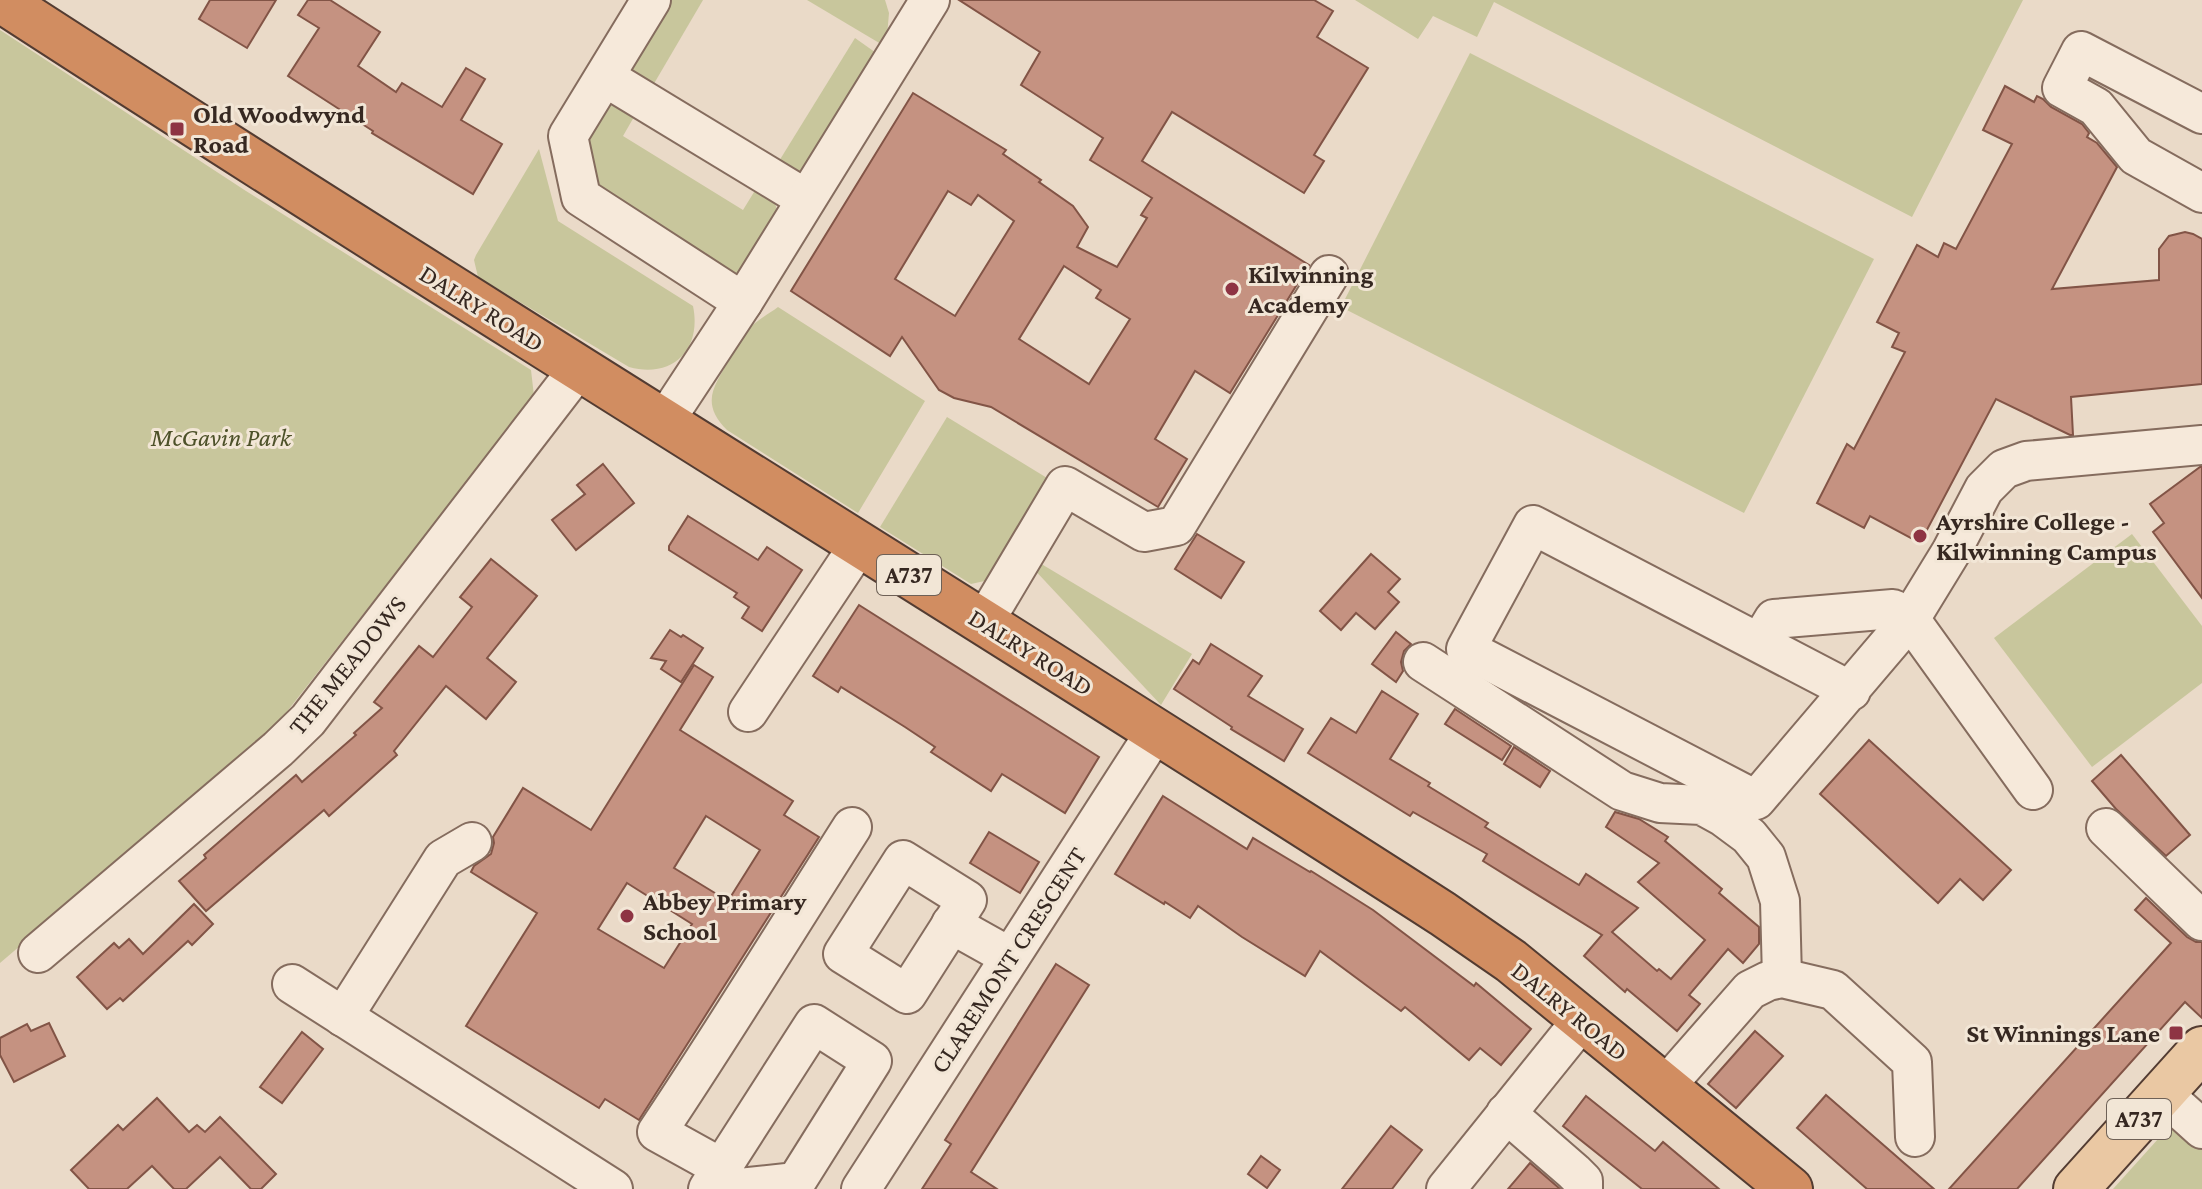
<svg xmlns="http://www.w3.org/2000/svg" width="2202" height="1189" font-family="'Crimson Pro',serif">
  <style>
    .green { fill: #c8c69c }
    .building { fill: #c59281; stroke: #825446; stroke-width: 2; fill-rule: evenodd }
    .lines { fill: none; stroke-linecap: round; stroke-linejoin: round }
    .minor-casing { stroke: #856c5e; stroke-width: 42 }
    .major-casing { stroke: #533c32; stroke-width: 48 }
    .highway-casing { stroke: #533c32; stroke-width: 48 }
    .minor { stroke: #f6e9da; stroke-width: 38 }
    .major { stroke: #eac8a3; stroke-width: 44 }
    .highway { stroke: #d18d61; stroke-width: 44 }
    .poi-dot { fill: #8e3443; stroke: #f2e6d6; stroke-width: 3 }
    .labels { text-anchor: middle; stroke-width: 6; stroke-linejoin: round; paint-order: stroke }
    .shield { fill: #f2e6d6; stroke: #6e6157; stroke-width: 2 }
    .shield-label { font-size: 24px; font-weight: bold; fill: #362821 }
    .poi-label { font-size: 26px; font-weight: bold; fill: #362821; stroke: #f2e6d6; text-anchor: start }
    .street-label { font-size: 26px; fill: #362821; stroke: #f2e6d6 }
    .park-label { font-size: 26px; font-style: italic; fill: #4d5129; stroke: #f2e6d6 }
  </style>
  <rect width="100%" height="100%" fill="#eadac8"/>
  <g class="green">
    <polygon points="666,0 703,0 652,87 623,68"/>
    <polygon points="807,0 885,0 889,13 886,47"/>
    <polygon points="1355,0 2023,0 1912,217 1494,2 1477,37 1433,16 1418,39"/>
    <polygon points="0,30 246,191 531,370 534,396 271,732 0,963"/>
    <polygon points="855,38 879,55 802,182 776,166"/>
    <polygon points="1470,53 1874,259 1744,513 1341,307"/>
    <polygon points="612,103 638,110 623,136 743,210 759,184 773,196 778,214 737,280 600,191 584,150 585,138 603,108"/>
    <path d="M539 149 558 221 693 306C702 349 673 379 629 367L478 277 474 260 476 255Z"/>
    <path d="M778 307 925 401 858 513 727 430C699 402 715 385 731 357 737 348 741 338 748 330 755 321 769 314 778 307Z"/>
    <polygon points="947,417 1052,481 989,580 971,584 880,527"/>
    <polygon points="2132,534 2202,626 2202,683 2092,767 1994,638"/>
    <polygon points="1033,559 1192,654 1161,705 1030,565"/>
    <polygon points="2177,1118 2202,1140 2202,1189 2113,1189"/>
  </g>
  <g class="building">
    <polygon points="210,0 276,0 247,48 199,19"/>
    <polygon points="308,0 330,0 380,32 358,66 396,92 402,83 442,107 466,68 485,79 461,120 502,144 473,194 372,133 373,131 288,76 319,28 298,15"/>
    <path d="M959 0H1314L1333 11 1317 37 1368 68 1314 155 1324 161 1304 193 1172 112 1142 161 1309 265 1230 393 1195 371 1155 439 1187 459 1158 507 991 407 954 398 939 390 902 337 890 356 791 291 913 93 1006 150 1003 154 1041 180 1039 182 1073 206 1088 227 1077 247 1117 267 1147 218 1141 215 1152 198 1090 160 1103 138 1021 85 1040 52ZM948 191 971 205 978 195 1014 221 955 316 895 279ZM1064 266 1101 290 1096 298 1130 319 1089 384 1019 339Z"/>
    <polygon points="2005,86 2034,102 2037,96 2043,99 2051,107 2082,124 2089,133 2087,137 2097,143 2117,167 2052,289 2159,280 2159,249 2169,236 2185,232 2193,234 2202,239 2202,384 2071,397 2073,435 2070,435 1996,399 1920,543 1870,516 1864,528 1817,503 1847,444 1854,449 1905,352 1892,347 1899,333 1877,322 1917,245 1938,257 1944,243 1956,249 2012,144 1983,130"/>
    <polygon points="603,464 634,503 576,550 552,520 585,494 577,485"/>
    <polygon points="2200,467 2202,467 2202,598 2153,532 2164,523 2150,504"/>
    <polygon points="688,516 758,560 767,547 802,570 762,631 742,618 749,607 734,597 737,593 669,550 669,546"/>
    <polygon points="1197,534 1244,562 1221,598 1175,569"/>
    <polygon points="1371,554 1400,579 1388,592 1399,602 1375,629 1356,613 1341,630 1320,611"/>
    <polygon points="491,559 537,596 487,658 516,682 486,719 446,686 394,751 397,755 329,816 324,810 206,911 179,881 206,858 204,855 296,775 302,782 356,735 354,733 382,708 374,702 419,646 433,657 472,607 460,597"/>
    <polygon points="859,605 1099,757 1065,813 1002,774 991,791 931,752 935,747 905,727 841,687 838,692 813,676"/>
    <polygon points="670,630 681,637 683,635 703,648 681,682 661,669 666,661 651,658"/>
    <polygon points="1396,632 1411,644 1404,651 1401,662 1403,671 1396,682 1372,664"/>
    <polygon points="1211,644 1262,676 1248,696 1303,729 1284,761 1231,729 1232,727 1174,689 1193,660 1199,664"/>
    <path d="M694 665 713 677 680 730 793 801 784 815 819 837 639 1120 605 1099 599 1108 466 1026 537 913 471 872 474 866 491 854 494 843 493 837 523 788 591 830ZM706 816 760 850 728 901 674 868ZM627 883 692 924 664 968 598 929Z"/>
    <polygon points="1382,691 1418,714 1390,759 1430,783 1428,786 1488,823 1485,827 1579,885 1586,874 1638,908 1612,932 1657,971 1659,969 1671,979 1705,940 1638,882 1659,863 1606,827 1615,812 1639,819 1668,837 1665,841 1722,889 1719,893 1759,927 1759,944 1743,963 1728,949 1689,995 1700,1004 1677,1031 1627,989 1625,992 1584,956 1602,935 1483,861 1487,854 1413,812 1410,816 1308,753 1331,718 1356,733"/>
    <polygon points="1455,709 1511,746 1502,760 1445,724"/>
    <polygon points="1869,740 2011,870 1983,900 1960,879 1938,903 1820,794"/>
    <polygon points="1514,747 1550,771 1540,787 1504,764"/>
    <polygon points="2121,755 2190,835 2166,856 2116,809 2092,781"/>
    <polygon points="1163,796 1247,849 1253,838 1310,872 1311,871 1373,910 1474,986 1476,983 1531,1029 1501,1065 1480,1048 1469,1060 1405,1007 1401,1011 1320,951 1305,976 1242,937 1198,906 1190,918 1165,902 1164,904 1115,874"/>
    <polygon points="989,832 1039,862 1020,893 970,863"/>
    <polygon points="2146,898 2187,937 2196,942 2202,942 2202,1018 2185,1002 2017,1189 1949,1189 2171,943 2135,910"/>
    <polygon points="194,904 213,924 192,945 188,941 123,1001 120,998 107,1009 77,977 114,943 119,948 129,939 143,954"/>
    <polygon points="1056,964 1089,985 971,1172 997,1189 922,1189 951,1144 945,1140"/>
    <polygon points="49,1023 65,1056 14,1082 0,1055 0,1038 27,1024 31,1031"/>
    <polygon points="1755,1031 1783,1056 1736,1108 1708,1084"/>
    <polygon points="302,1032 323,1049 282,1103 260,1087"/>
    <polygon points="1826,1095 1934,1189 1867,1189 1797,1128"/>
    <polygon points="1586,1096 1655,1151 1663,1142 1719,1189 1642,1189 1563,1126"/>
    <polygon points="157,1098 189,1132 197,1125 205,1132 220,1117 276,1174 261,1189 251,1189 220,1157 186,1189 174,1189 152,1166 127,1189 89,1189 71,1170 118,1125 123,1130"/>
    <polygon points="1391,1126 1422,1150 1392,1189 1342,1189"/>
    <polygon points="1261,1156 1280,1170 1267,1188 1248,1174"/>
    <polygon points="1530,1163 1559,1188 1560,1189 1508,1189"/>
  </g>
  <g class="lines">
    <defs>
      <g id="minor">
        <polyline points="651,0 568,136 581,197 743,302"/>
        <polyline points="605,77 806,199"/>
        <polyline points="2202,114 2081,51 2062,88 2096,107 2136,156 2202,193"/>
        <polyline points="664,422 743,302 930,0"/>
        <polyline points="984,622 1065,486 1144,532 1176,526 1329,275"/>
        <polyline points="1760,642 1774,619 1893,609 1910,619 2033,790"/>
        <polyline points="1423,662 1622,791 1660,803 1702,805 1722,816 1749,836 1766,857 1780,901 1782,978"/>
        <polyline points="1851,691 1533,525 1466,649 1756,800 1910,619 1951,552 1984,489 2004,469 2026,461 2202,445"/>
        <polyline points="748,712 859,545"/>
        <polyline points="2106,828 2202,921"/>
        <polygon points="903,860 967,900 907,994 843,954"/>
        <polyline points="951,924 1010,957"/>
        <polyline points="38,953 278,749 308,720 579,368"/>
        <polyline points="292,984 613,1189"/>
        <polyline points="343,1017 443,859 472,842"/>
        <polyline points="1664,1088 1750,990 1768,981 1782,978 1833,990 1912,1062 1915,1137"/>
        <polyline points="2162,1093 2202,1129"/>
        <polyline points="1506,1113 1574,1172 1583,1181 1583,1189"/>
        <path d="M722 1168 657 1132C724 1032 787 929 852 827"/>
        <polyline points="708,1189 814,1024 872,1061 796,1182 730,1189"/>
        <polyline points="861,1189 1156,731"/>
        <polyline points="1446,1189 1582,1020"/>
      </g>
      <polyline id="major" points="2076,1189 2202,1049"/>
      <path id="highway" d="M1 0C479 310 964 606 1443 914L1511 961 1790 1189"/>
    </defs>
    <use href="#minor" class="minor-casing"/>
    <use href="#major" class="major-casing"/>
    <use href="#highway" class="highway-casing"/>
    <use href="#minor" class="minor"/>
    <use href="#major" class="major"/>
    <use href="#highway" class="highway"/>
  </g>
  <g class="poi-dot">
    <rect x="169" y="121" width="16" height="16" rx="4"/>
    <circle cx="1232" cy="289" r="8"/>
    <circle cx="1920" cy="536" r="8"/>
    <circle cx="627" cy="916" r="8"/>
    <rect x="2168" y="1025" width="16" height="16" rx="4"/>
  </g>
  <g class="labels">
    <g class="shield">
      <rect x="877" y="555" width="64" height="40" rx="6"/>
      <rect x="2107" y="1099" width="64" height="40" rx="6"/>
    </g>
    <g class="shield-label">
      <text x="909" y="583">A737</text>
      <text x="2139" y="1127">A737</text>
    </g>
    <g class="poi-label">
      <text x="193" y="123">Old Woodwynd<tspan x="193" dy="30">Road</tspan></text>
      <text x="1248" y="283">Kilwinning<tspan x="1248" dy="30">Academy</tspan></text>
      <text x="1936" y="530">Ayrshire College -<tspan x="1936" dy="30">Kilwinning Campus</tspan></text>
      <text x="643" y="910">Abbey Primary<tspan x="643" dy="30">School</tspan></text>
      <text x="2160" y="1042" text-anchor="end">St Winnings Lane</text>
    </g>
    <g class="street-label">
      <text transform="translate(482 308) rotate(32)" y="9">DALRY ROAD</text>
      <text transform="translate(1031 652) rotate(32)" y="9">DALRY ROAD</text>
      <text transform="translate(347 665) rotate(-51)" y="9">THE MEADOWS</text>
      <text transform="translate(1008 960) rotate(-57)" y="9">CLAREMONT CRESCENT</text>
      <text transform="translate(1570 1011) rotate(39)" y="9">DALRY ROAD</text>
    </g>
    <g class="park-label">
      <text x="221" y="446">McGavin Park</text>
    </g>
  </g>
</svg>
